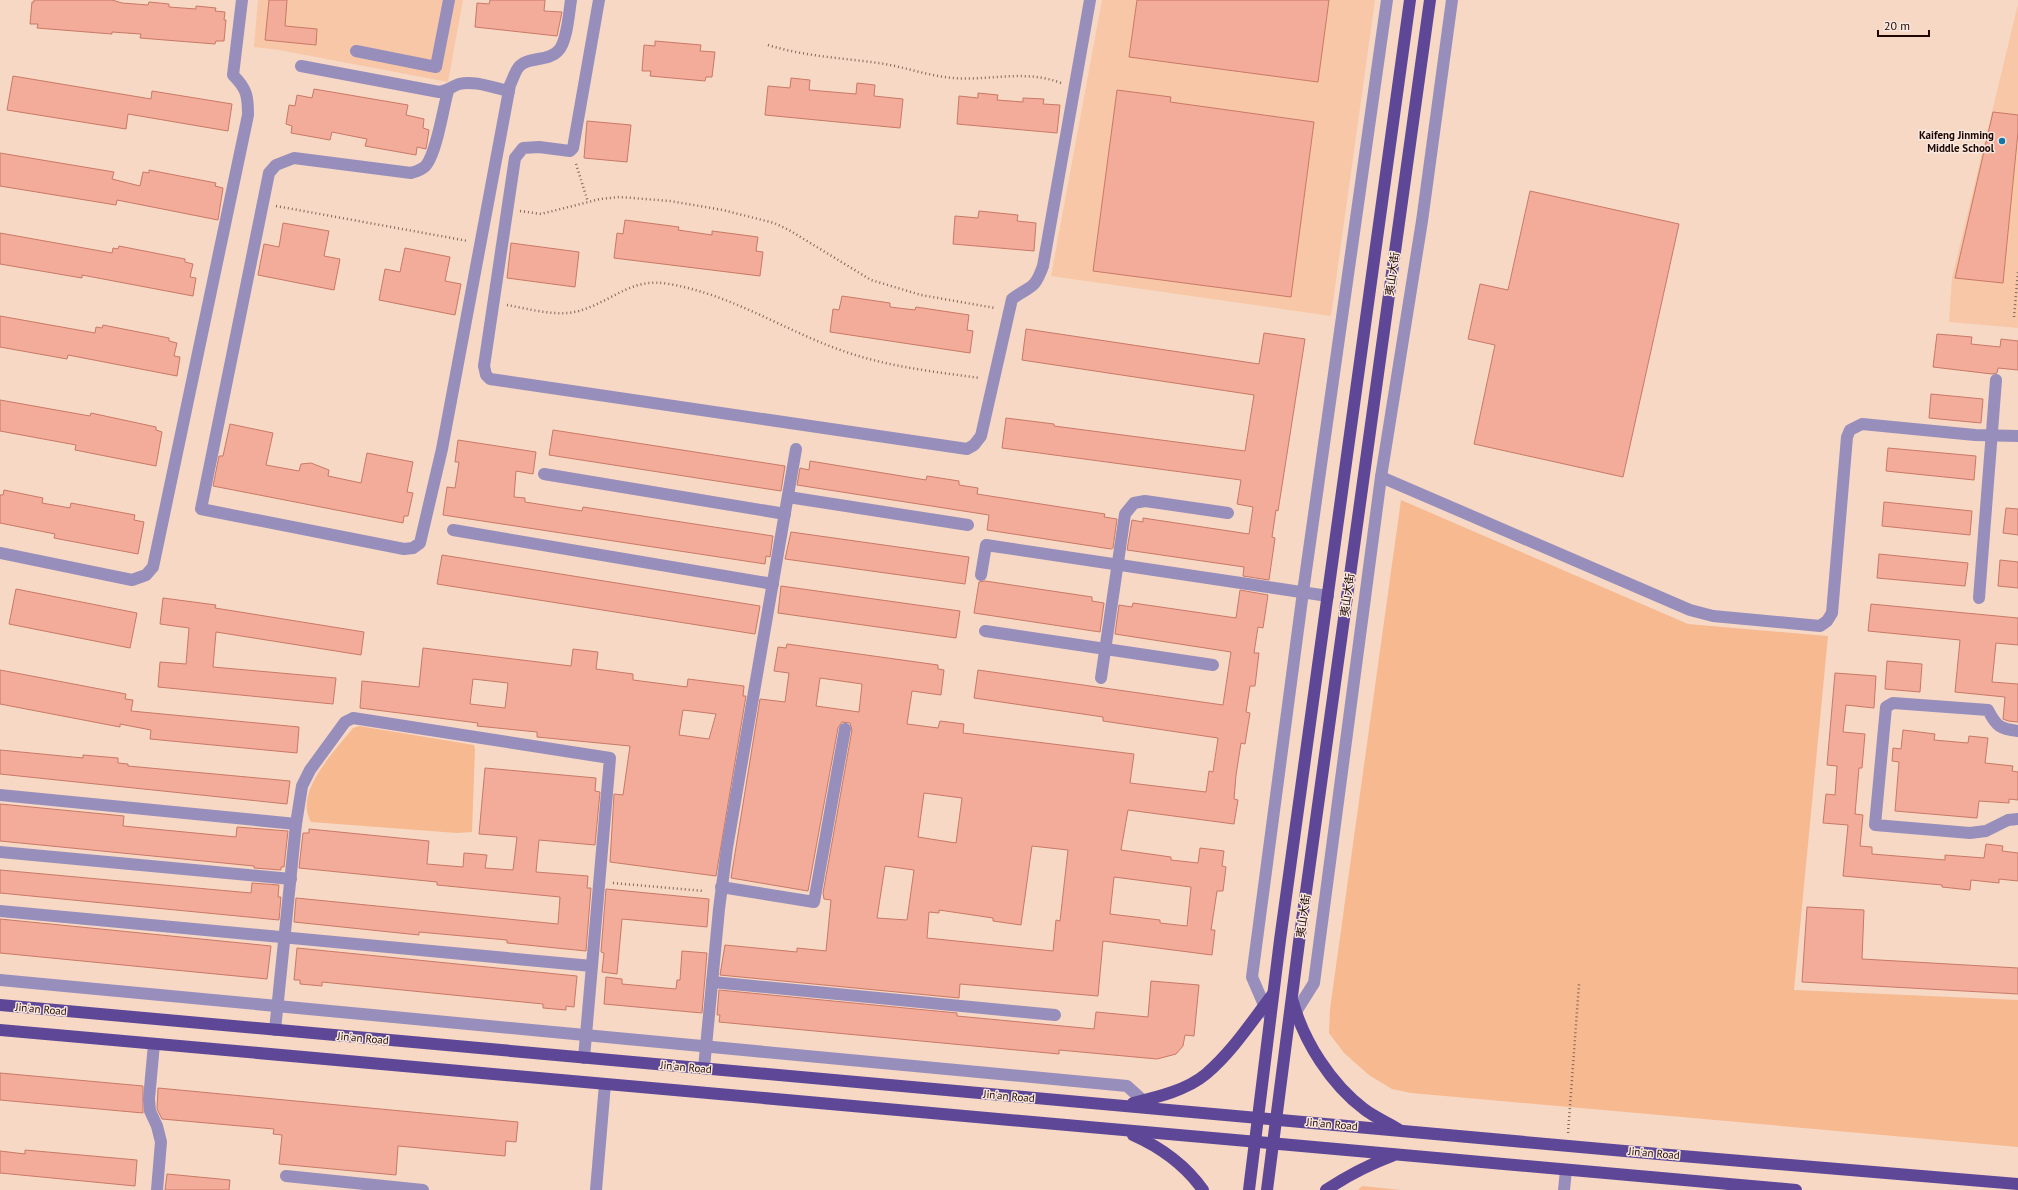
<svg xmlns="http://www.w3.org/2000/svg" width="2018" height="1190" font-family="'PT Sans','Noto Sans SC',sans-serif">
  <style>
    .built { fill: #f7c7a8 }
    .green { fill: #f7b990 }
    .building { fill: #f3ab9a; stroke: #c97966; fill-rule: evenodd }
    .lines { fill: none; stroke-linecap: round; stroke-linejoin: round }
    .path { stroke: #81665a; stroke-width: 2.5; stroke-dasharray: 1 3; stroke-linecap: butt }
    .minor { stroke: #978ebb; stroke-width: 12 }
    .major { stroke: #5e4797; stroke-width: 12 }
    .poi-dot { fill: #1277a3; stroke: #f8e8df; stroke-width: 1.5 }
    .labels { text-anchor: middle; stroke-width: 3; stroke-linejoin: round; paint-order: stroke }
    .poi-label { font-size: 11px; font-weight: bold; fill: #1f0700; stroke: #f8e8df; text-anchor: end }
    .street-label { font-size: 11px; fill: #1f0700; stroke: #f8e8df }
  </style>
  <rect width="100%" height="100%" fill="#f6d8c5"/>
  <g class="built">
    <polygon points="258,0 463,0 448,82 279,50 254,47"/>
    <polygon points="1102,0 1375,0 1331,316 1051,276"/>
    <polygon points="2018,4 2018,328 1949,322 1952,278"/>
  </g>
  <g class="green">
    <polygon points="1401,500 1688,624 1828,636 1794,990 2018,1000 2018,1147 1411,1093 1392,1089 1369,1075 1344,1053 1329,1033 1330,1009"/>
    <path d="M359 726 474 745 475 749 472 832 457 833 311 822C293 792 336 750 353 728Z"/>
    <polygon points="1362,1186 1401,1190 1358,1190"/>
  </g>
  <g class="building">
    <polygon points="34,0 112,0 122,3 148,5 149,2 169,4 169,7 196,9 196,6 216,8 215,11 225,12 224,20 226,20 224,41 216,41 215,44 140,38 141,34 112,32 112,34 37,28 38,24 30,24 32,2 34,2"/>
    <polygon points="269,0 287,0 285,26 317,29 316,45 265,40"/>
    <polygon points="490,0 545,0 544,11 562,12 557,36 475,27 477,3 489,4"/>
    <polygon points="1137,0 1329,0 1318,82 1129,57"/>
    <polygon points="655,41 701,45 700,51 715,52 712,77 706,77 705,81 650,76 651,71 642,71 644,45 655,46"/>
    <polygon points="13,76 151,99 152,91 232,104 228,131 128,114 126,129 7,110"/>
    <polygon points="791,78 810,80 809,90 856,94 857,83 875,85 874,96 903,99 900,128 765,115 768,86 790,88"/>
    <polygon points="314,89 408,105 406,115 424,119 423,128 429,130 426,149 417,147 416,155 365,146 367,139 332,132 330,140 291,133 292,126 286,124 289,105 295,106 297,95 312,98"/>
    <polygon points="1117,90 1171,97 1170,102 1314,122 1291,297 1093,271"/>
    <polygon points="978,93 998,95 997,100 1023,102 1023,98 1044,99 1043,104 1060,105 1057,133 957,124 959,96 978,98"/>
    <polygon points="1993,112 2018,115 2018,132 2003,283 1955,278"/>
    <polygon points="587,121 631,125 627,162 584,158"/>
    <polygon points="0,153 114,172 112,179 140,186 143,172 149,173 149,170 216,183 215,186 223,188 218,220 117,200 116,205 0,186"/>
    <polygon points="1530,191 1679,224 1623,477 1474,444 1495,345 1468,339 1480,284 1508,290"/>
    <polygon points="979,211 1018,215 1017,221 1036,223 1034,251 953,244 955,216 978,218"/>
    <polygon points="625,220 679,227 678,230 712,235 712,231 758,237 756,251 763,252 760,276 614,258 617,233 623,234"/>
    <polygon points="283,223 329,231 324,256 340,259 334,290 258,275 264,244 279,247"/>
    <polygon points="0,233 112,253 113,248 118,249 119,246 185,259 185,262 193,264 190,277 196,278 193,296 82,275 82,278 0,264"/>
    <polygon points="511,243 579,252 575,287 507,278"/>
    <polygon points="405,248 450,257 445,281 461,284 455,315 379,300 385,269 400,272"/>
    <polygon points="842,296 890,303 890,307 915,310 916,307 969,315 967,330 973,331 970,353 830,332 833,309 839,310"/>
    <polygon points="0,316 95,333 96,327 102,328 103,325 169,338 169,341 177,343 174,356 180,357 177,376 68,355 67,359 0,347"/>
    <polygon points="1026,329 1259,364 1264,333 1305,339 1278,511 1276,510 1272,537 1275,538 1269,580 1243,576 1244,567 1127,550 1132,520 1143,522 1143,518 1249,534 1253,507 1237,504 1241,480 1002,448 1006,418 1054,424 1054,426 1245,451 1254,395 1022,360"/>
    <polygon points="1937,334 1972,337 1971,344 2000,347 2001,339 2018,341 2018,370 1998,368 1997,373 1992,374 1933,367"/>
    <polygon points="1931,394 1983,399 1981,423 1929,418"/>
    <polygon points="0,400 90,416 91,413 156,427 156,430 162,432 156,466 75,450 76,445 0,431"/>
    <polygon points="230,424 273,433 266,465 299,471 301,464 311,463 329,470 328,476 361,483 367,453 413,462 407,492 413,493 408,516 404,516 403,523 213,486 219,456 223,456"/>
    <polygon points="553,430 785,466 781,491 549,455"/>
    <polygon points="458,440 536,452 533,474 516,471 514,497 525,498 525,502 582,511 583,507 773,536 770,557 766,556 765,564 443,515 447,487 455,488 459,462 455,462"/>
    <polygon points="1888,448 1976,456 1974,480 1886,471"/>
    <polygon points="810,461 926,480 927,476 959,481 959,485 978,488 977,494 1105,514 1104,517 1117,519 1113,548 1111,549 987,530 989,515 797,485 800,468 809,470"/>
    <polygon points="4,490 43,498 42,503 70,508 71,503 135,515 134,520 144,522 138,554 54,538 55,534 0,523 0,495 3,495"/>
    <polygon points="1884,502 1972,511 1970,535 1882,526"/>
    <polygon points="2006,508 2018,509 2018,535 2003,533"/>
    <polygon points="791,532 969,557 965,584 785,559"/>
    <polygon points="1879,554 1968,563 1965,586 1877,578"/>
    <polygon points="442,555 760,606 755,634 437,584"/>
    <polygon points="2000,560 2018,562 2018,588 1998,586"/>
    <polygon points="985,581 1092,597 1092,601 1104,603 1100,632 974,613 979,582"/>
    <polygon points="781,586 960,611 956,638 778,613"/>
    <polygon points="16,589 137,613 130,648 9,624"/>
    <path d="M1240 590 1268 595 1263 628 1258 627 1254 653H1259L1255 686H1250L1246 712 1250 713 1245 744 1241 743 1236 775 1234 799 1238 800 1234 824 1128 810 1121 850 1171 857V860L1198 863 1200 848 1224 851 1222 866 1226 867 1223 891H1217L1211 930H1215L1212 955 1103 941 1098 996 960 984 959 998 720 975 725 945 797 952V948L826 951 831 900 824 899 823 893 852 730 850 723 842 722 838 728 808 891 731 878 760 699 785 702 789 673 774 671 778 647 786 648 787 644 938 665V669L944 670 941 695 912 691 907 724 938 728 940 721 964 724 963 733 1134 754 1130 783 1206 792 1209 771 1213 772 1218 738 1103 721V717L974 698 978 670 1223 705 1231 652 1115 634 1119 605 1132 607 1133 603 1236 618ZM820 678 862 684 859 712 816 706ZM924 793 962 798 956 843 918 837ZM1032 846 1068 850 1060 921 1056 920 1053 951 927 938 929 912 939 913V910L993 918V921L1021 925ZM885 866 914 870 907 920 877 918ZM1114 877 1191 887 1187 926 1160 923V920L1110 914Z"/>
    <polygon points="163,598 216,605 215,608 364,632 361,655 216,632 213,667 336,678 333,704 158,687 160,662 186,664 189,628 160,624"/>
    <polygon points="1871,604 2018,618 2018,645 1996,643 1992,682 2018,684 2018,722 2008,721 2003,719 2005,697 1955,692 1960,640 1868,631"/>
    <path d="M423 648 571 666 573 649 598 652 596 669 633 674V680L687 687 688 679 744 686 743 696H746L716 876 610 862 614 794 623 795 630 746 537 737V732L477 726 478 723 360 708 362 681 419 687ZM473 679 508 683 505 708 470 704ZM683 710 716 714 709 739 679 735Z"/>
    <polygon points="1887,661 1922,664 1920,692 1885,689"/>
    <polygon points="0,670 126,694 125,699 133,700 131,711 299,727 297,753 150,739 151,730 120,724 120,727 0,704"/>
    <polygon points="1835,673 1876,676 1874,708 1846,705 1843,732 1865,734 1862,768 1859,768 1855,814 1863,815 1860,846 1872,847 1872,854 1945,860 1945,855 1984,858 1986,844 2003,846 2002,851 2018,853 2018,881 1999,879 1999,883 1971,880 1970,890 1942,887 1942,885 1843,876 1848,825 1823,823 1826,794 1835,795 1837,766 1827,765"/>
    <polygon points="1903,730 1935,734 1934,740 1968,743 1969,736 1988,738 1985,763 2013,766 2012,771 2018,772 2018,800 2009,799 2009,803 1979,801 1977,818 1895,811 1899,762 1892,761 1893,748 1901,749"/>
    <polygon points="0,750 83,758 83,755 118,758 118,763 128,764 128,766 290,781 287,804 0,774"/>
    <polygon points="485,768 596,778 595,791 600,792 595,845 539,840 536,872 588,876 587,888 591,888 586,951 507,943 507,940 419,932 419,935 294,922 296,898 558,924 560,897 437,885 437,882 299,868 303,833 309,833 309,829 429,841 427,864 463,867 464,853 487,855 485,868 513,870 517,837 479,834"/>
    <polygon points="0,804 124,816 123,826 236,837 237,827 288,831 284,867 281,867 281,870 254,868 254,866 0,841"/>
    <polygon points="0,870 251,893 252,883 279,885 278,897 281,897 279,920 0,893"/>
    <polygon points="606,889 709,899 707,927 622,919 617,974 602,972 604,953 601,952"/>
    <polygon points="1807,907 1864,910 1862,959 2018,968 2018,994 1802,982"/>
    <polygon points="0,919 271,946 267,979 0,953"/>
    <polygon points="297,948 577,976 574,1007 566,1006 566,1010 543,1008 543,1004 322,982 322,986 300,984 300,980 294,980"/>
    <polygon points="682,951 707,953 702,1013 604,1004 606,977 622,979 622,984 676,989 677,980 680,980"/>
    <polygon points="1151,981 1199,985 1194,1036 1185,1035 1183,1046 1176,1054 1157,1059 1059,1050 1059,1054 719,1022 720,1015 717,1015 719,990 957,1013 957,1016 1094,1029 1096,1012 1148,1017"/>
    <polygon points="0,1073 143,1086 143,1113 0,1100"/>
    <polygon points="158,1088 518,1122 516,1142 506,1141 505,1156 398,1146 396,1175 279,1164 282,1135 273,1134 274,1129 162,1119 157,1109"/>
    <polygon points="25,1150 137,1160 135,1186 0,1173 0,1151 25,1154"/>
    <polygon points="167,1174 230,1180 229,1190 165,1190"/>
  </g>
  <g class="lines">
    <g class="path">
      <path d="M768 45C806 57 846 58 885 64 907 68 930 76 953 78 989 81 1025 69 1061 83"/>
      <polyline points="576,164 588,202"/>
      <polyline points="276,206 468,241"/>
      <polyline points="520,211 541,214 600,199 620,197 670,201 723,210 774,223 789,230 871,280 921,295 995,308"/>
      <path d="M507 305C530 309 559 318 582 310 614 300 632 277 669 284 734 295 788 333 849 353 891 367 936 372 980 378"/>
      <polyline points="2014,317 2018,272"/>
      <polyline points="613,883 704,891"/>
      <polyline points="1568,1133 1579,984"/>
    </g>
    <g class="minor">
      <path d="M599 0 573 148 570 151 539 147 523 148 515 158 484 366 486 375 490 379 967 449 974 445 981 436 1012 299C1031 285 1034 291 1043 266L1090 0"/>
      <polyline points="356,51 436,67 449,0"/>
      <path d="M301 66 439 92C447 91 451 87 459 84 474 80 494 88 509 91"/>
      <path d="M448 91C443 109 437 150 427 164 424 169 417 171 411 173L294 158 276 165 269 173 201 509 404 549 413 548 420 543 442 449 510 85C513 79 515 72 518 68 527 56 548 62 558 51 567 43 569 12 571 0"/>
      <polyline points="544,474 785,514"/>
      <polyline points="1381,477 1690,610 1713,616 1820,626 1827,621 1832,613 1847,437 1850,430 1862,424 1975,435 2018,436"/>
      <polyline points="788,497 968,525"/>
      <polyline points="453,530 773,584"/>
      <path d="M0 553 132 580 146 575 153 567 248 115C248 96 247 89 233 75L242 0"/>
      <polyline points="981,575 986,545 1328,596"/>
      <polyline points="1979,598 1996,380"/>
      <polyline points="985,631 1213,665"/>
      <polyline points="1101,678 1125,514 1134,503 1145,501 1228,513"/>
      <path d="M2018 731C2000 729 1996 726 1988 710L1893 703 1886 707 1875 825 1970 833 1986 831 2008 820 2018 819"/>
      <polyline points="0,795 296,824"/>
      <polyline points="0,852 291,879"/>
      <polyline points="721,887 814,902 845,729"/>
      <polyline points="0,911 592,966"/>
      <polyline points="0,980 1127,1086 1149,1106"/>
      <polyline points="712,982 1055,1015"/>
      <polyline points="1268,1014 1252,977 1303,592 1387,0"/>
      <polyline points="1292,1018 1314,983 1381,477 1422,221 1452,0"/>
      <polyline points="275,1030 296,824 302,786 310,770 345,722 353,718 610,758 584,1058"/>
      <polyline points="154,1044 149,1099 150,1111 157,1126 161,1142 157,1190"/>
      <polyline points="704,1068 719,909 727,848 796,449"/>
      <polyline points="286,1176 423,1190"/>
      <polyline points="596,1190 605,1084"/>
      <polyline points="1564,1190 1566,1170"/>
    </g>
    <g class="major">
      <path d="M1293 1002C1304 1042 1331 1084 1364 1109 1374 1117 1387 1122 1398 1129"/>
      <polyline points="0,1005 1658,1154 2018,1184"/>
      <polyline points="0,1030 1796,1190"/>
      <path d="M1133 1103C1158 1097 1187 1090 1206 1074 1233 1051 1252 1021 1273 994"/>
      <path d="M1133 1135C1160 1147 1186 1166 1203 1190"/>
      <polyline points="1249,1190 1280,940 1410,0"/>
      <polyline points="1267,1190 1299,942 1430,0"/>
      <path d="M1326 1190C1347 1176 1368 1165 1392 1156"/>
    </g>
  </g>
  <circle class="poi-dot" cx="2002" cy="141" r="4"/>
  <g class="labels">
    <g class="poi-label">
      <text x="1994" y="139">Kaifeng Jinming<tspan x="1994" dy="13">Middle School</tspan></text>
    </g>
    <g class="street-label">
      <text transform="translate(1392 274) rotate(-82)" y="4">夷山大街</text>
      <text transform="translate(1347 595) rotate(-82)" y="4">夷山大街</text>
      <text transform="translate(1303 916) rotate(-82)" y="4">夷山大街</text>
      <text transform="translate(41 1009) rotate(5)" y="4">Jin'an Road</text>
      <text transform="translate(363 1038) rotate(5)" y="4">Jin'an Road</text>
      <text transform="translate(686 1067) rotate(5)" y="4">Jin'an Road</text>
      <text transform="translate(1009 1096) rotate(5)" y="4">Jin'an Road</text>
      <text transform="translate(1332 1124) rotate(5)" y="4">Jin'an Road</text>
      <text transform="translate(1654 1153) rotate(5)" y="4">Jin'an Road</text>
    </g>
  </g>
  <path d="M1878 30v6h51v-6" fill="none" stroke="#1f0700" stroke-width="2"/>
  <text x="1884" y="30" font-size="12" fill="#1f0700" stroke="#f8e8df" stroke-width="3" paint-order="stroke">20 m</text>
</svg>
